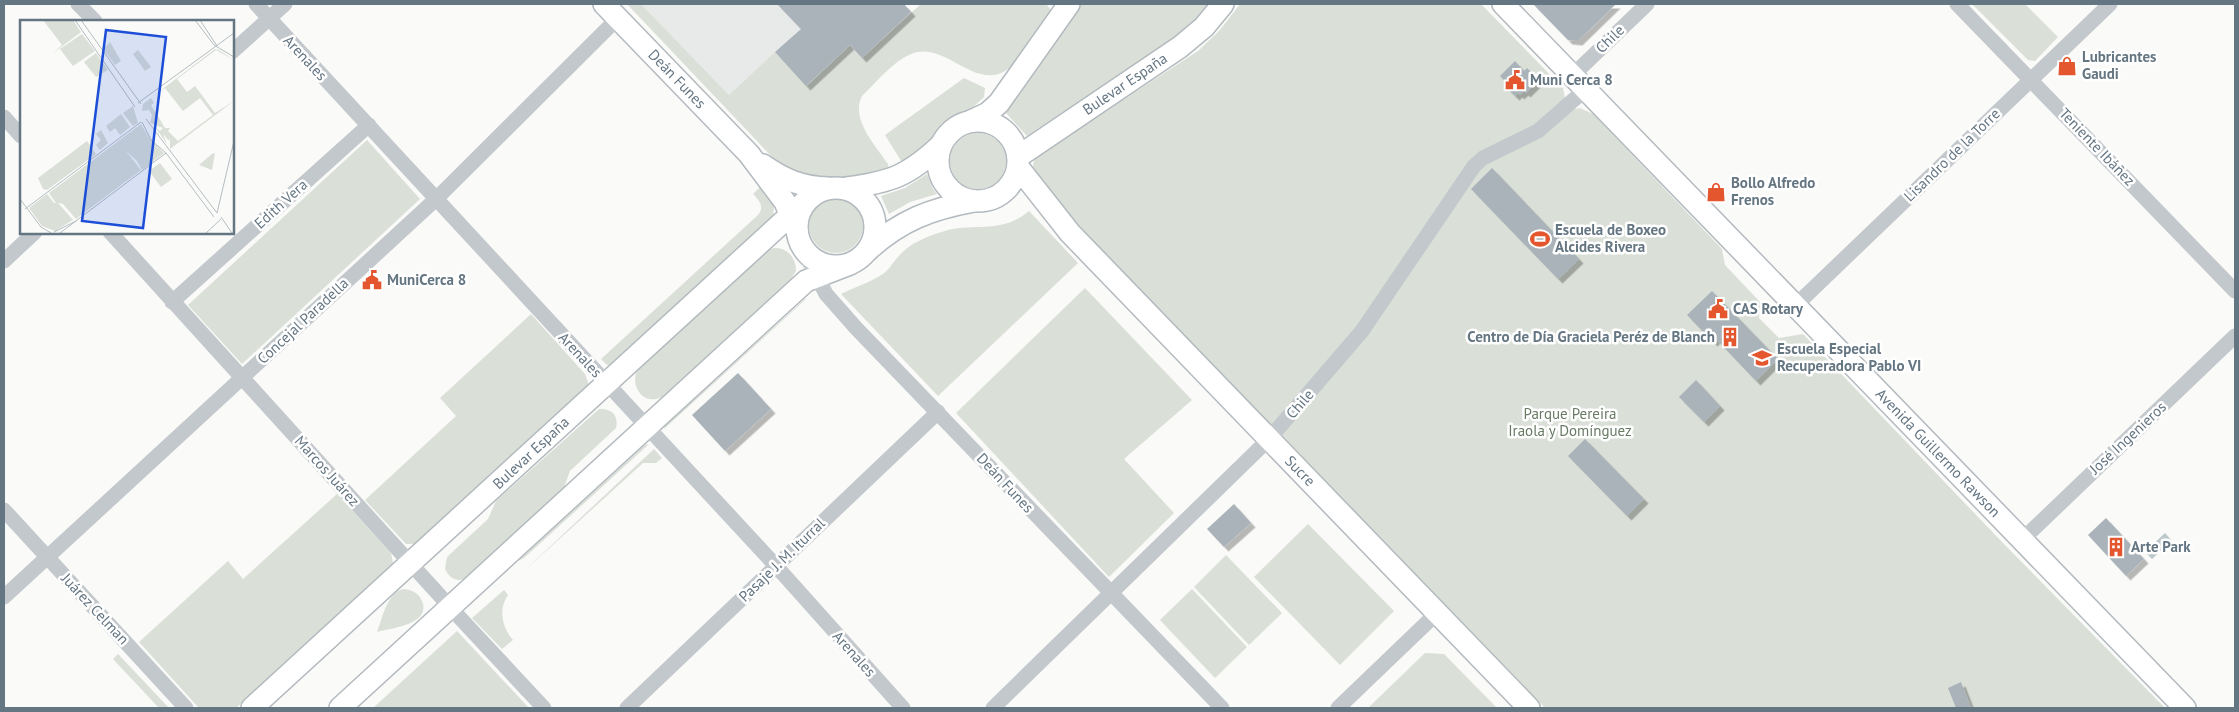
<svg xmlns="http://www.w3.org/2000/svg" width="2239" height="712" font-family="'PT Sans',sans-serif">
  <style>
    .built { fill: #e8e9e9 }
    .green { fill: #dadfd7 }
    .water { fill: #bbc7cb }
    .building { fill: #aab3b9; filter: url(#shadow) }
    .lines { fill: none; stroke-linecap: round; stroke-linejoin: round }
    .secondary-casing { stroke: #b3babf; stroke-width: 24 }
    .street { stroke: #c3c8cc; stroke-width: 15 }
    .secondary { stroke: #fff; stroke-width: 21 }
    .labels { text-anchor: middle; stroke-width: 5; stroke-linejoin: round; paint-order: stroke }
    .street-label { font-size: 15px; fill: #657683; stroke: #fff }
    .poi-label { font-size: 15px; font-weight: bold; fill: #657683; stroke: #fff; text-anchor: start }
    .park-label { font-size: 15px; fill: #687a64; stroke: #fff }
    .inset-road { fill: none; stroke: #b5bdc2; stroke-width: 1 }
    .view { fill: #1d4ed8; fill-opacity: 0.15; stroke: #1d4ed8; stroke-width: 2.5 }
    .inset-edge { fill: none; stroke: #657683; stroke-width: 2.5 }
  </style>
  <defs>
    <filter id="shadow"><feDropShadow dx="4.5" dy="4.5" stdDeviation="0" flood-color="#0004"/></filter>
  </defs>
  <rect width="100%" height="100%" fill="#fafaf8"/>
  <polygon class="built" points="641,4 777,4 788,15 799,4 805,4 815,16 729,95"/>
  <g class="green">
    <path d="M627 4H641L729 95 775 52 807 86 850 45 862 58 921 4H1046L1051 10C1041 25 1019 63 1005 71 974 90 944 40 911 54 892 62 876 83 862 96 850 119 876 146 888 164L889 170 851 177H805L783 166 773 158Z"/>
    <polygon points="1081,4 1209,4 1196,21 1172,40 1027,136 1006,113"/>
    <path d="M1240 4H1481L1563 88 1565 98 1538 124 1477 170 1571 110 1580 108 1593 114 1722 249 1725 265 1760 302 1759 318 1779 338 1803 334 2002 542 2165 708H1545L1078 229 1079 227C1065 212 1042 189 1034 171 1032 165 1034 160 1037 156L1198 51 1220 30Z"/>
    <polygon points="1972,4 2025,4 2058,37 2035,61 2028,60"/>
    <polygon points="964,78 985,88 984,97 970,110 941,124 924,149 903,164 885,135"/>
    <circle cx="978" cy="161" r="28"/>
    <polygon points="367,140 420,199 242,364 188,305"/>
    <polygon points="927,174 933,189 937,194 910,202 889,214 881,196 905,188"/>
    <path d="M760 187 774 206 773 217 611 365H607L601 359 758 215C765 207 759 200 753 194Z"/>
    <circle cx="836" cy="226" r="27"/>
    <path d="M1029 211 1078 263 938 396 841 294C855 287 871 282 883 274 889 270 893 262 898 257 910 242 931 235 948 230 979 223 1001 234 1029 211Z"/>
    <path d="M774 248C787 247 796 258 796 271L791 279 662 397C642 407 628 383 639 367L766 251Z"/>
    <polygon points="1085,288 1192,400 1124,459 1174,513 1109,577 956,413"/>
    <polygon points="806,298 805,300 664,429 665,426"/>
    <polygon points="531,314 585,374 589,385 416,544 406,544 365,500 456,416 440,398"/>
    <path d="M599 409C611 408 619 415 616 428L570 471 563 490 466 578C457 583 449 578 445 569L447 557 488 519 496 501Z"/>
    <polygon points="649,444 524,558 518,561 645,445"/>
    <polygon points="654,449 662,458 656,463 643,463 523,572"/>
    <polygon points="337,494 391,553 393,563 391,566 236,708 199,708 139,642 228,561 243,579"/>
    <polygon points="1308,524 1394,611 1340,665 1254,577"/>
    <polygon points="1226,555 1282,613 1249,645 1194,587"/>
    <path d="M404 589C411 590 417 592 421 599 434 624 392 628 377 632 383 617 387 592 404 589Z"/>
    <polygon points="1192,589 1247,647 1215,678 1160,620"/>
    <path d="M504 590 508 595C498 609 502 627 513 640L502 649 472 618Z"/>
    <polygon points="457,631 529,708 373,708"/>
    <polygon points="1425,653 1444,654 1497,708 1368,708"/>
    <polygon points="118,654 169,708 159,708 113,659"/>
  </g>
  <polygon class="water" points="2165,533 2172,541 2152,559 2145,552"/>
  <g class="building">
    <polygon points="777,4 904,4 911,12 862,58 850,45 806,86 775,52 801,29"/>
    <polygon points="1533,4 1616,4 1578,41 1568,40"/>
    <polygon points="1515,61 1524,71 1527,68 1539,80 1526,93 1524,91 1520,95 1518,93 1515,96 1505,86 1507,84 1500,76"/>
    <polygon points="1492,168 1579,259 1558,279 1471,189"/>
    <polygon points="1712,291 1778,359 1756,381 1716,339 1713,342 1687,315"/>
    <polygon points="738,373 771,409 725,451 692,415"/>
    <polygon points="1696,380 1720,406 1704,422 1679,397"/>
    <polygon points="1585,439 1644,499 1627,516 1568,456"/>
    <polygon points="1234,504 1251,523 1224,547 1207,529"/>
    <polygon points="2106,518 2144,559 2126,576 2088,535"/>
    <polygon points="1961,682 1971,708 1956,708 1948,688"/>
  </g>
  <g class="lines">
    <defs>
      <g id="secondary">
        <polyline points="604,4 749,154 785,202 797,231"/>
        <polyline points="1503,4 2185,708"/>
        <circle cx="978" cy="161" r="40"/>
        <polyline points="971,121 988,113 999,103 1069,4"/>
        <polyline points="1019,156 1180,47 1204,27 1223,4"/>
        <path d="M763 165C784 180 802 187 828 188"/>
        <polyline points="1018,167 1070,233 1529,708"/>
        <circle cx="836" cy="227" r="39"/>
        <path d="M847 188C891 182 908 176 941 145"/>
        <path d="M868 250C901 220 931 209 974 201"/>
        <polyline points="252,708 809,198"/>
        <polyline points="340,708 806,281 850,264"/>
      </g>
    </defs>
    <use href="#secondary" class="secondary-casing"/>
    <g class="street">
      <polyline points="78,4 95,21"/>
      <polyline points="256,4 776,566 903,708"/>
      <polyline points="1957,4 2235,291"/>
      <polyline points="232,52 285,4"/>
      <polyline points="1573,75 1647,4"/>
      <polyline points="4,117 21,136"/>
      <polyline points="110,232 461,619 544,708"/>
      <polyline points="802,247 826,294 856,328 1222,708"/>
      <polyline points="4,261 35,232"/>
      <polyline points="172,302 369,125"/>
      <polyline points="1795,306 2110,4"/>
      <polyline points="4,510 186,708"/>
      <polyline points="2022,540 2235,336"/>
      <polyline points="4,597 436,199 618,18"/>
      <polyline points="627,708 938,412"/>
      <polyline points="993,708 1269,439 1362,331 1474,166 1483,158 1538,131 1586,89"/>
      <polyline points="1338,708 1437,613"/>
    </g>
    <use href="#secondary" class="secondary"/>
  </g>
  <defs>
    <symbol id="shop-bare" viewBox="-9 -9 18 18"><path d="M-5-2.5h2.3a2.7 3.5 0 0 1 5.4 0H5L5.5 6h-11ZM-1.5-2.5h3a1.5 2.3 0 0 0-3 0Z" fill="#e4572e" stroke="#fff" stroke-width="2.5" paint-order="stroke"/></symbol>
    <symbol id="civic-bare" viewBox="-9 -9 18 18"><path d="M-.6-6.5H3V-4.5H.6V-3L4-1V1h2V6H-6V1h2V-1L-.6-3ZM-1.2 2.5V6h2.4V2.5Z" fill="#e4572e" stroke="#fff" stroke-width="2.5" paint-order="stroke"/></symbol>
    <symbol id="stadium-bare" viewBox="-9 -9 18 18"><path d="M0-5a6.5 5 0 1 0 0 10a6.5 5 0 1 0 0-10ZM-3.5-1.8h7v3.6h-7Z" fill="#e4572e" stroke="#fff" stroke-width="2.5" paint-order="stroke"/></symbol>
    <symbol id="building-bare" viewBox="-9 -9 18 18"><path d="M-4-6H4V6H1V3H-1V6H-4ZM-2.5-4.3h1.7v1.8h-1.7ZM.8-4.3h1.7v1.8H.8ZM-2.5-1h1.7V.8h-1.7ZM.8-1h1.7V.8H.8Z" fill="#e4572e" stroke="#fff" stroke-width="2.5" paint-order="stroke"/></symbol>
    <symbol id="school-bare" viewBox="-9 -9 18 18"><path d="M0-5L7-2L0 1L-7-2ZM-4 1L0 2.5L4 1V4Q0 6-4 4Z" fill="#e4572e" stroke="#fff" stroke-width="2.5" paint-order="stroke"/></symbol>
  </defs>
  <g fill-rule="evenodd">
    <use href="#shop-bare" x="2053" y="52" width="28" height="28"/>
    <use href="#civic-bare" x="1501" y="66" width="28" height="28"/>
    <use href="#shop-bare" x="1702" y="178" width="28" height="28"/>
    <use href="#stadium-bare" x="1526" y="225" width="28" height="28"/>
    <use href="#civic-bare" x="358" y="266" width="28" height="28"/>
    <use href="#civic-bare" x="1704" y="295" width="28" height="28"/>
    <use href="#building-bare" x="1716" y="323" width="28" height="28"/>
    <use href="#school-bare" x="1748" y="344" width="28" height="28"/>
    <use href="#building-bare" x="2102" y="533" width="28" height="28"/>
  </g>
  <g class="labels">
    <g class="street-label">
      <text transform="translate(1610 39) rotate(-44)" y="5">Chile</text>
      <text transform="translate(305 58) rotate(47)" y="5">Arenales</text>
      <text transform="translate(677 79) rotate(46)" y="5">Deán Funes</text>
      <text transform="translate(1125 84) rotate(-34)" y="5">Bulevar España</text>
      <text transform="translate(2097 147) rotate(46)" y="5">Teniente Ibáñez</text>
      <text transform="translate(1952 155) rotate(-44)" y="5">Lisandro de la Torre</text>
      <text transform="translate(281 204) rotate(-42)" y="5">Edith Vera</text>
      <text transform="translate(303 321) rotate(-43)" y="5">Concejal Paradella</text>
      <text transform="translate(580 355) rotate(47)" y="5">Arenales</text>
      <text transform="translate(1300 404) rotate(-49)" y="5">Chile</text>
      <text transform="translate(2128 438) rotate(-43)" y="5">José Ingenieros</text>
      <text transform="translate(531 453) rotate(-43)" y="5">Bulevar España</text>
      <text transform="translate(1938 453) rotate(46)" y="5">Avenida Guillermo Rawson</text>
      <text transform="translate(327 471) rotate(48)" y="5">Marcos Juárez</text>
      <text transform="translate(1300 471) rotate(46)" y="5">Sucre</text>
      <text transform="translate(1005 483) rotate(47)" y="5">Deán Funes</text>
      <text transform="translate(782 560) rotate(-44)" y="5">Pasaje J. M. Iturral</text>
      <text transform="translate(95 609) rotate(47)" y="5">Juárez Celman</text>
      <text transform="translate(854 654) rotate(48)" y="5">Arenales</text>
    </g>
    <g class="poi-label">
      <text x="2082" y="62">Lubricantes<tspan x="2082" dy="17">Gaudi</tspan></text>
      <text x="1530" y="85">Muni Cerca 8</text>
      <text x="1731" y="188">Bollo Alfredo<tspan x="1731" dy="17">Frenos</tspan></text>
      <text x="1555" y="235">Escuela de Boxeo<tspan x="1555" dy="17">Alcides Rivera</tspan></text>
      <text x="387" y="285">MuniCerca 8</text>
      <text x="1733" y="314">CAS Rotary</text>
      <text x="1715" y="342" text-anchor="end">Centro de Día Graciela Peréz de Blanch</text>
      <text x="1777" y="354">Escuela Especial<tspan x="1777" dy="17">Recuperadora Pablo VI</tspan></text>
      <text x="2131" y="552">Arte Park</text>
    </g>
    <g class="park-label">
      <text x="1570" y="419">Parque Pereira<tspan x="1570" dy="17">Iraola y Domínguez</tspan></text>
    </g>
  </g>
  <g transform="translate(20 20)">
    <rect width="214" height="214" fill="#fafaf8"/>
    <path d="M23 0H53L61 12 32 34 42 25ZM62 14 75 31 53 46 40 29ZM90 22 101 41 95 45 83 29ZM195 29 199 30 214 40 196 30 157 59 167 72 175 66 195 93 214 81 150 129V117L149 121 143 114 147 124 135 107 140 111 143 108 130 103 132 95 129 90 122 91 123 84ZM145 68 163 91 180 78 193 95 158 121 148 111 150 108H145L131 85 134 83 131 78ZM118 30 131 47 125 51 113 34ZM76 33 88 50 76 57 64 42ZM113 86 118 103 113 106 103 93ZM101 94 110 107 100 115 95 108 90 112 86 106ZM121 104 129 118 144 133 122 150 117 141 106 131 121 150 56 199 43 184 38 183 53 200 35 211 22 206 9 188 27 174 34 183H36L29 173ZM81 110 88 123 80 130 76 125 81 120 76 114ZM67 121 76 134 27 170 23 169 18 158ZM195 133 192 150 179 145 192 134ZM140 143 152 159 141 167 129 151Z" fill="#dadfd7" fill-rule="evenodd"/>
    <path class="inset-road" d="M55 0 115 87M61 0 121 84M175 0 194 25 214 37M180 0 197 26M118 83 214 13M126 99 197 193M122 102 131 120 146 133 194 197M0 179 21 207 31 213M5 189 121 102M197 193 214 121M201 197 212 213M34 212 56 201M40 213 146 133M186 213 201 199"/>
    <path class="view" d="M86 10 146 17 123 208 62 201Z"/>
    <rect width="214" height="214" class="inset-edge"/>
  </g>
  <rect width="2239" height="712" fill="none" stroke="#657683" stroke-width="10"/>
</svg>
